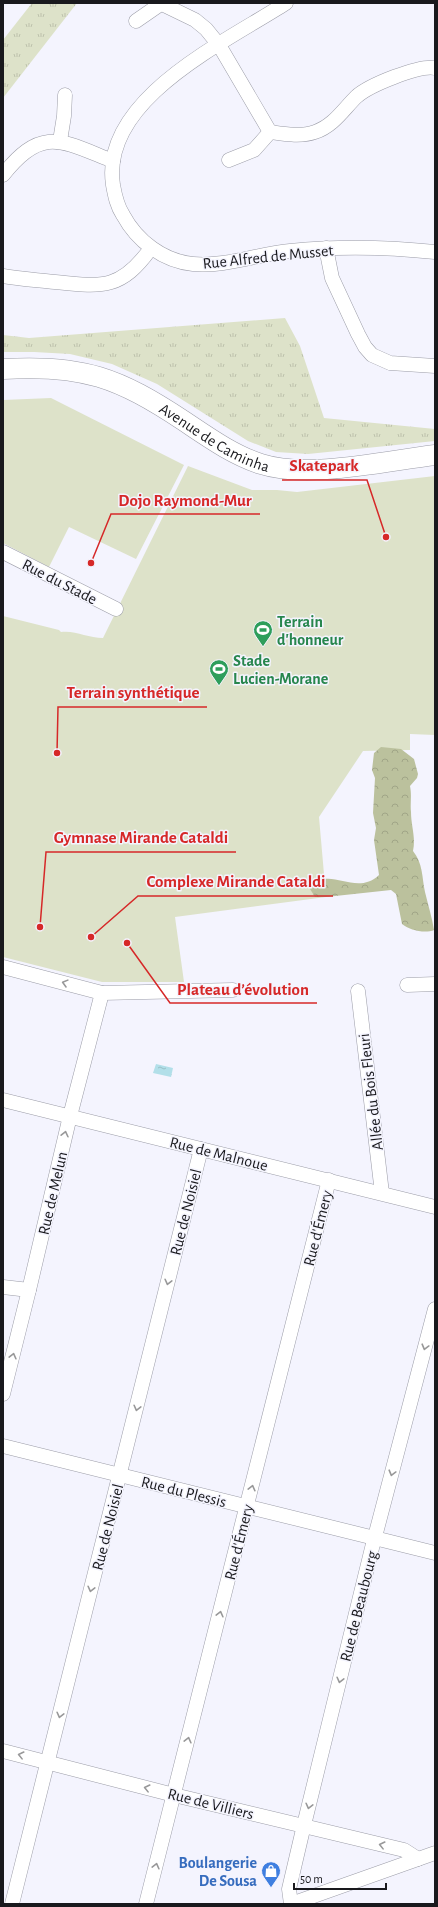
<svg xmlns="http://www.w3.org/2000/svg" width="438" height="1907" font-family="'Alegreya Sans',sans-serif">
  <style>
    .grass { fill: #dde2c9 }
    .forest { fill: url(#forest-crowns) }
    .park { fill: url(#park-tufts) }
    .water { fill: url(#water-ripples) }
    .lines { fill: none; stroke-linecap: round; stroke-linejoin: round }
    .street-casing { stroke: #9c9da8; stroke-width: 15 }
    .secondary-casing { stroke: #9c9da8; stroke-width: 21 }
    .street { stroke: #fff; stroke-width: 14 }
    .secondary { stroke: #fff; stroke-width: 20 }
    .oneway { stroke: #989899 }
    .labels { text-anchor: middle; stroke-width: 3; stroke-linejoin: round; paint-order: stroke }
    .street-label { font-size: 16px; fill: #19191d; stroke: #f4f4fe }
    .leisure-label { font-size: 16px; font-weight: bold; fill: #27864d; stroke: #f4f4fe; text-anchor: start }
    .shop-label { font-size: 16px; font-weight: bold; fill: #366cbe; stroke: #f4f4fe; text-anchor: end }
    .leader { fill: none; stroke: #d62828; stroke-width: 1.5 }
    .callout-dot { fill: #d62828; stroke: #f4f4fe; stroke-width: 1.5 }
    .callout-label { font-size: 17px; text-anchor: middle; font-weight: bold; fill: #d62828; stroke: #f4f4fe; stroke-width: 3; stroke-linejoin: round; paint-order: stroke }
  </style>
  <defs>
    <pattern id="forest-crowns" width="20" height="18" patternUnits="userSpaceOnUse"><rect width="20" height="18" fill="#bbc19d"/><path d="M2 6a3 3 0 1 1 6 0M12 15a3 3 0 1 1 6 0" fill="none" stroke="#a0a587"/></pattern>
    <pattern id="park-tufts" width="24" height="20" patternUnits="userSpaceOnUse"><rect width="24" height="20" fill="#dde2c9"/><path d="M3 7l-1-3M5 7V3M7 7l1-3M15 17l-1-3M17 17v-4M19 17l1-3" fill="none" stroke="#bdc1ac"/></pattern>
    <pattern id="water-ripples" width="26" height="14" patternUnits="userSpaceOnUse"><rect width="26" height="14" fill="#b2dfe9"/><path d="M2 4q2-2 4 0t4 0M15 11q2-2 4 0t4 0" fill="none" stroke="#98bfc7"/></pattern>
  </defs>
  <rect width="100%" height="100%" fill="#f4f4fe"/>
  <g class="grass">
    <polygon points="51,398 184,465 136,559 69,527 49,567 3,543 3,400"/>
    <path d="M188 466 252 490H277L297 492 435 476V735L410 734V750L363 751 319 817 326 897 175 917 184 982H102L3 957V616L59 630 61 632C75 630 88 638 103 638Z"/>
  </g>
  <path class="forest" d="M381 747 401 749 414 759 418 774 417 778 410 786C412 796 410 803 411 812 411 826 416 837 413 851 423 863 422 878 425 892 428 905 432 917 434 930 425 934 409 930 402 924L396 894 391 890 326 897H315L310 889C327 863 355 898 379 875L374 840 376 828 373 813 375 778 372 770 374 753Z"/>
  <g class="park">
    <polygon points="32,3 77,3 3,98 3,40"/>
    <polygon points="285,318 300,346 324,418 435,429 435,441 308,454 276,452 248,441 157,384 112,364 70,354 34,352 3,352 3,335 29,338"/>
  </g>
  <polygon class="water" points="156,1064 173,1068 171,1077 153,1073"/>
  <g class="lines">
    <defs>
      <g id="street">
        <path d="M286 3C226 42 100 99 113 185 115 196 117 206 123 215 137 241 163 261 193 264 225 267 258 254 290 251 338 246 387 247 435 252"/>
        <polyline points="162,4 195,20 206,29 219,45 270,132"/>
        <polyline points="136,21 162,3"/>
        <polyline points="60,141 64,116 65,95"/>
        <path d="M229 160 254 150 270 132C284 134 301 137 315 132 333 126 343 110 356 97 369 85 419 65 435 68"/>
        <path d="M3 175C42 125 62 141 113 161"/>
        <polyline points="326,248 332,278 358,334 365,347 372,355 390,363 435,366"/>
        <path d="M3 276C20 279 38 280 55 282 102 287 121 290 151 248"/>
        <polyline points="3,552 116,609"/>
        <polyline points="3,967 102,993 233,990"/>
        <polyline points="407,985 435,984"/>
        <polyline points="358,991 382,1193"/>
        <polyline points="3,1100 435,1207"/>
        <polyline points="3,1287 29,1290"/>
        <polyline points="3,1394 29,1290 70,1116 102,993"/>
        <polyline points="3,1446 435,1553"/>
        <polyline points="3,1751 174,1795 404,1850 418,1859"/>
        <polyline points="12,1904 201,1149"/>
        <polyline points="146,1904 329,1180"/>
        <polyline points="291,1904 289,1889 304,1825 372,1548 435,1309"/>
        <polyline points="291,1904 435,1853"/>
      </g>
      <g id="secondary">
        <path id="s1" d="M3 369C83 364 119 378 184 421 208 437 233 455 261 464 308 479 385 461 435 455"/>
      </g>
    </defs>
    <use href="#street" class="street-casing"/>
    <use href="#secondary" class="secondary-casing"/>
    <use href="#street" class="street"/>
    <use href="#secondary" class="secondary"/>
  </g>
  <defs><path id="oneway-chevron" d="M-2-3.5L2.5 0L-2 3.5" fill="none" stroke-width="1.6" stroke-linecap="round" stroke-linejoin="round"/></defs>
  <g class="oneway">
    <use href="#oneway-chevron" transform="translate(65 983) rotate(-165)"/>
    <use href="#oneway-chevron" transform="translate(65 1134) rotate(-77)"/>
    <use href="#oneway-chevron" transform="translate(168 1282) rotate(104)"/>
    <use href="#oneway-chevron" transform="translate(425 1347) rotate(105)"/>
    <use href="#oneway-chevron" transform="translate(13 1356) rotate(-76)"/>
    <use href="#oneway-chevron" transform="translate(137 1408) rotate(104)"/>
    <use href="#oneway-chevron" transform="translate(392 1473) rotate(105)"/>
    <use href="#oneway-chevron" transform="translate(252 1488) rotate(-76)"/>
    <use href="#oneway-chevron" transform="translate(91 1589) rotate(104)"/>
    <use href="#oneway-chevron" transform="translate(220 1614) rotate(-76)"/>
    <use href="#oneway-chevron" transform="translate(340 1680) rotate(104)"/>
    <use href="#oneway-chevron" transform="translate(60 1715) rotate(104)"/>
    <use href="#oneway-chevron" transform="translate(188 1740) rotate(-76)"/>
    <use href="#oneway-chevron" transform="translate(21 1755) rotate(-166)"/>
    <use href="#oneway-chevron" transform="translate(147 1788) rotate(-166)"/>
    <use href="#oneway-chevron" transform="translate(309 1806) rotate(104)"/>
    <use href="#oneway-chevron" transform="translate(382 1845) rotate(-166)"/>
    <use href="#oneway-chevron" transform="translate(156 1866) rotate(-76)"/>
  </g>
  <defs>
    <symbol id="stadium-pin" viewBox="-11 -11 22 30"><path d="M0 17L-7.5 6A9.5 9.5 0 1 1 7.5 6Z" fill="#2e9e5b" stroke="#f4f4fe"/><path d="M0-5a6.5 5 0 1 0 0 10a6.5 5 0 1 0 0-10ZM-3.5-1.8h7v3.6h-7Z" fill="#fff"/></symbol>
    <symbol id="shop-pin" viewBox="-11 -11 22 30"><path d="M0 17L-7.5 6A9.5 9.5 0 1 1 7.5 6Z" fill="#3f7fe0" stroke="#f4f4fe"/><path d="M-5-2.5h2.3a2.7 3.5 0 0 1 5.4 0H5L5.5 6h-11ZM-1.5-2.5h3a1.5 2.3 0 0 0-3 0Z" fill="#fff"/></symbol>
  </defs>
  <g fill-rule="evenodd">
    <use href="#stadium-pin" x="252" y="619" width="22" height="30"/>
    <use href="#stadium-pin" x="208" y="658" width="22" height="30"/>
    <use href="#shop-pin" x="260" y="1860" width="22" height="30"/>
  </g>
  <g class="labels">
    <g class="street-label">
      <text transform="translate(268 256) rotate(-6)" y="6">Rue Alfred de Musset</text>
      <text dy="6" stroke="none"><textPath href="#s1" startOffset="228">Avenue de Caminha</textPath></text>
      <text transform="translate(60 581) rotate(27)" y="6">Rue du Stade</text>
      <text transform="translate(370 1092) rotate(-97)" y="6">Allée du Bois Fleuri</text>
      <text transform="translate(219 1153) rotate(14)" y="6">Rue de Malnoue</text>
      <text transform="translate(52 1193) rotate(-77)" y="6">Rue de Melun</text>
      <text transform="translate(185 1212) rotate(-76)" y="6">Rue de Noisiel</text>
      <text transform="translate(317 1228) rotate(-76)" y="6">Rue d'Émery</text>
      <text transform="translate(184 1491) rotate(14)" y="6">Rue du Plessis</text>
      <text transform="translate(107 1527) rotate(-76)" y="6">Rue de Noisiel</text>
      <text transform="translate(238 1542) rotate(-76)" y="6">Rue d'Émery</text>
      <text transform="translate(358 1606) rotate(-76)" y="6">Rue de Beaubourg</text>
      <text transform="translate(211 1803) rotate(14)" y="6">Rue de Villiers</text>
    </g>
    <g class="leisure-label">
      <text x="277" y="627">Terrain<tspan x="277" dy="18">d'honneur</tspan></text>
      <text x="233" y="666">Stade<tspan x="233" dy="18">Lucien-Morane</tspan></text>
    </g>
    <g class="shop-label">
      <text x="257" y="1868">Boulangerie<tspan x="257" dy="18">De Sousa</tspan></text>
    </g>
  </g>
  <path class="leader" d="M386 537L367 480H282M91 563L111 514H260M57 753L58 707H207M40 927L46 852H236M91 937L138 896H333M127 943L170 1003H317"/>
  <g class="callout-dot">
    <circle cx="386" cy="537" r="4"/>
    <circle cx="91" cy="563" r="4"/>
    <circle cx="57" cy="753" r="4"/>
    <circle cx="40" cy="927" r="4"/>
    <circle cx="91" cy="937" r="4"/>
    <circle cx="127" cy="943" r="4"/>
  </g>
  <g class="callout-label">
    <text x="324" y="471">Skatepark</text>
    <text x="185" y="506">Dojo Raymond-Mur</text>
    <text x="133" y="698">Terrain synthétique</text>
    <text x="141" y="843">Gymnase Mirande Cataldi</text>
    <text x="236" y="887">Complexe Mirande Cataldi</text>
    <text x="243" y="995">Plateau d’évolution</text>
  </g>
  <rect width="438" height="1907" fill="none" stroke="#19191d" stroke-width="8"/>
  <path d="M294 1883v6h92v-6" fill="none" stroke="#19191d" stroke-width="2"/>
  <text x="300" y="1883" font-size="12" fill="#19191d" stroke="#f4f4fe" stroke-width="3" paint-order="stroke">50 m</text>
</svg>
